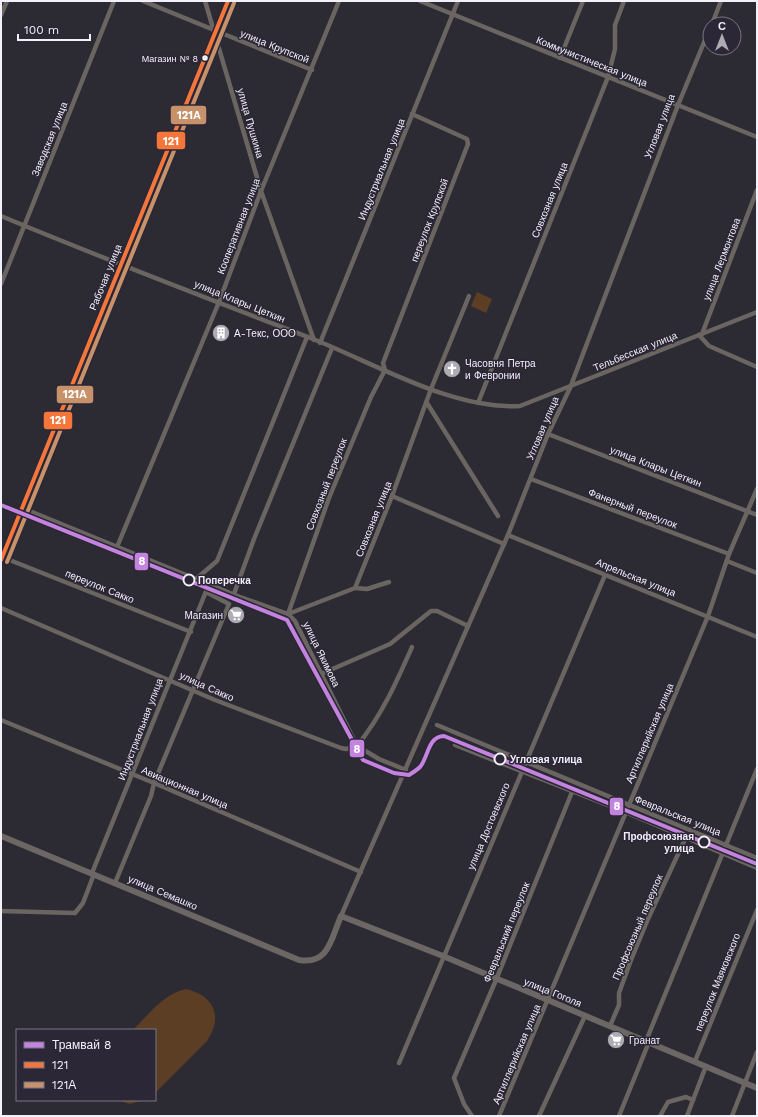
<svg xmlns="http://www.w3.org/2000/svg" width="758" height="1117" font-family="'Work Sans',sans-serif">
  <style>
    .green { fill: #5c3e25 }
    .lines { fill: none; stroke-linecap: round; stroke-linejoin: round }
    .minor { stroke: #6b6562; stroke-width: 4.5 }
    .major { stroke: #6c6664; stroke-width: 6 }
    .bus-1-casing { stroke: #2b2736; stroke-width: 7 }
    .bus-2-casing { stroke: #2b2736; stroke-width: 7 }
    .bus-1 { stroke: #f5763a; stroke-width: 4 }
    .bus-2 { stroke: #c7916a; stroke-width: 4 }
    .tram-1-casing { stroke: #2b2736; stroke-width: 7 }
    .tram-1 { stroke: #c483df; stroke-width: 4 }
    .bus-dot { fill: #f2f0fa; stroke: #2b2736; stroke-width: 1.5 }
    .stop-dot { fill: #2b2736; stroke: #f2f0fa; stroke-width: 2 }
    .labels { text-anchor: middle; stroke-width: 3; stroke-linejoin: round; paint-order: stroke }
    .bus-label { font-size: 9px; fill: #f2f0fa; stroke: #2b2736; text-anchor: end }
    .street-label { font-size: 10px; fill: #f2f0fa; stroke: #2b2736 }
    .poi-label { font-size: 10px; fill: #f2f0fa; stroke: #2b2736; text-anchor: start }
    .stop-label { font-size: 10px; font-weight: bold; fill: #f2f0fa; stroke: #2b2736; text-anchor: start }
    .line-badge { stroke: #2b2736; stroke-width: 1.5 }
    .badge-label { font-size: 11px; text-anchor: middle; font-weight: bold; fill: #fff }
  </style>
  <rect width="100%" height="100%" fill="#2c2a32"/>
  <g class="green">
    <polygon points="477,292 492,299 486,313 471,306"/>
    <path d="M186 989C215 996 223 1017 207 1041L155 1093V1030H133C149 1014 163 994 186 989Z"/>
    <polygon points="116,1100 145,1100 130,1104"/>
  </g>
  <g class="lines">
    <g class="minor">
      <polyline points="143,1 312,70"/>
      <polyline points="205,1 261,191 314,340"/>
      <polyline points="420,1 757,137"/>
      <polyline points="1,15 7,1"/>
      <polyline points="712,24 721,1"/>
      <polyline points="560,58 583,1"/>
      <path d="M1 216C104 259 209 299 313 339 376 364 452 410 520 406L757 312"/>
      <polyline points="1,284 114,1"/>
      <polyline points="702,334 757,190"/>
      <polyline points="699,335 709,346 757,367"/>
      <polyline points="320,343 458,1"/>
      <polyline points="431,389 469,296"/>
      <polyline points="427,403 498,516"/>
      <polyline points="478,403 608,77 615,49 615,25 624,1"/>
      <polyline points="548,434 757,515"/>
      <polyline points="531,479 729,554"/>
      <polyline points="392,496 504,544"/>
      <polyline points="22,508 240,597 288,614 295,621 357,746"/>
      <polyline points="508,535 757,637"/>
      <polyline points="117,547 219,302 261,191 339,1"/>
      <polyline points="2,557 191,632"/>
      <polyline points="727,561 757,573"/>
      <polyline points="196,579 217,561 307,337"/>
      <polyline points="355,588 367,589 389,582"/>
      <polyline points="234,594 254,539 332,348"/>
      <polyline points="1,608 215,700 341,748 346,749 357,746"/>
      <polyline points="288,614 329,498 371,397 385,370 383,363 468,144 467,139 412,114"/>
      <polyline points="288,614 355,588 392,496 431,389"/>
      <polyline points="321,674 390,644 431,611 437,611 468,626"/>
      <polyline points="1,720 154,783 361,872"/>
      <polyline points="437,725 757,858"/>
      <polyline points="455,745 625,812 757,868"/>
      <path d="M357 746C382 715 396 683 412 647"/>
      <polyline points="357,746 379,759 406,770"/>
      <polyline points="92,873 209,584"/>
      <polyline points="115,883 151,796 154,783 229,604 206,592"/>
      <polyline points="1,911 75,913 83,903 94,874"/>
      <polyline points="341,916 508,535 548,434 570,388 678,105 710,28"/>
      <polyline points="610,1026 619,1005 619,993 631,960 648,919 686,837"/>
      <polyline points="646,1041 757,769"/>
      <polyline points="695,1061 757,910"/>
      <polyline points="399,1063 605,575"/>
      <polyline points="472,1116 464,1104 454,1078 496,980 572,792"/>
      <polyline points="499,1116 708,616 729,554 757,489"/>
      <polyline points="539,1116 585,1016"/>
      <polyline points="619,1116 649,1042"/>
      <polyline points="660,1116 668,1102 686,1097 693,1100 706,1066"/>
      <polyline points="687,1116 693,1100"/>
      <polyline points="732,1116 757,1052"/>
    </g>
    <g class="major">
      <polyline points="1,560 228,1"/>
      <path d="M1 836 299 960C329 965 331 939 341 916L443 956 757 1088"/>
    </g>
    <defs>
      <polyline id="bus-1" points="1,560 228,1"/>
      <polyline id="bus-2" points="7,562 234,3"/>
    </defs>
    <use href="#bus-1" class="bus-1-casing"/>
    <use href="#bus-2" class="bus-2-casing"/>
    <use href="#bus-1" class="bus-1"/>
    <use href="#bus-2" class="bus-2"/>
    <defs>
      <path id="tram-1" d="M1 505 287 620 363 760 394 773 409 775C412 773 417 770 420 767 428 758 428 736 444 736L757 864"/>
    </defs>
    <use href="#tram-1" class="tram-1-casing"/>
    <use href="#tram-1" class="tram-1"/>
  </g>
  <defs>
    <symbol id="building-disc" viewBox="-11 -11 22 22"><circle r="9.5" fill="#adabb4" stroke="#2b2736"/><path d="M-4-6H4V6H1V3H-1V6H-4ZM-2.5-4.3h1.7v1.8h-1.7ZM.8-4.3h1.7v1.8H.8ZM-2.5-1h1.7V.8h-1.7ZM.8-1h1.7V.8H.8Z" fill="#fff"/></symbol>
    <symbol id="church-disc" viewBox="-11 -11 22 22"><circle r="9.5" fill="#adabb4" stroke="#2b2736"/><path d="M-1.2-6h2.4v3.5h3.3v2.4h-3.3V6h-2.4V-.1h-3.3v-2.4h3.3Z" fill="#fff"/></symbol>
    <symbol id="supermarket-disc" viewBox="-11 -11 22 22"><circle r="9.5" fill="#adabb4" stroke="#2b2736"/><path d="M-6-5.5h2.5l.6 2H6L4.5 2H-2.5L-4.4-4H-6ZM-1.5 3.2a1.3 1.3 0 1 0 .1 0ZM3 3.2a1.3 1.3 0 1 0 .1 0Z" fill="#fff"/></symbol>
  </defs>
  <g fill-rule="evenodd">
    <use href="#building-disc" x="211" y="323" width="20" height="20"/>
    <use href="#church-disc" x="442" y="359" width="20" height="20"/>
    <use href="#supermarket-disc" x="226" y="605" width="20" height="20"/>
    <use href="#supermarket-disc" x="606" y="1030" width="20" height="20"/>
  </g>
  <circle class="bus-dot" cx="205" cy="58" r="3.5"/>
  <g class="stop-dot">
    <circle cx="189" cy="580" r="5.5"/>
    <circle cx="500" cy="759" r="5.5"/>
    <circle cx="704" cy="842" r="5.5"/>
  </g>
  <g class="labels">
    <g class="bus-label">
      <text x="198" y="62">Магазин № 8</text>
    </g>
    <g class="street-label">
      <text transform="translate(275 46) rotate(22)" y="4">улица Крупской</text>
      <text transform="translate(592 61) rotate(22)" y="4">Коммунистическая улица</text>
      <text transform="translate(251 123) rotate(74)" y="4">улица Пушкина</text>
      <text transform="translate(659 126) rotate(-69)" y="4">Угловая улица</text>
      <text transform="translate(49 139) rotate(-68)" y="4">Заводская улица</text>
      <text transform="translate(381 169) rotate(-68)" y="4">Индустриальная улица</text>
      <text transform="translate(549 200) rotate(-68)" y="4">Совхозная улица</text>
      <text transform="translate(429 220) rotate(-69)" y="4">переулок Крупской</text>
      <text transform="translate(238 226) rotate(-69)" y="4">Кооперативная улица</text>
      <text transform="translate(721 259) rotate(-69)" y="4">улица Лермонтова</text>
      <text transform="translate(105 277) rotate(-68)" y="4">Рабочая улица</text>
      <text transform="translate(240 301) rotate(22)" y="4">улица Клары Цеткин</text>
      <text transform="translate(635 351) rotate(-22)" y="4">Тельбесская улица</text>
      <text transform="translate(542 428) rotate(-67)" y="4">Угловая улица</text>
      <text transform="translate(656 466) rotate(21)" y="4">улица Клары Цеткин</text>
      <text transform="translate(326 484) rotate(-69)" y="4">Совхозный переулок</text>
      <text transform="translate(633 508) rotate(21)" y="4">Фанерный переулок</text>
      <text transform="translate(373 519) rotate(-68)" y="4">Совхозная улица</text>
      <text transform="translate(636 577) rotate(22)" y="4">Апрельская улица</text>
      <text transform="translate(100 586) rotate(22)" y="4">переулок Сакко</text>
      <text transform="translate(322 654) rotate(64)" y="4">улица Якимова</text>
      <text transform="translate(207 686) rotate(24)" y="4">улица Сакко</text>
      <text transform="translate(140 729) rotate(-69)" y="4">Индустриальная улица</text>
      <text transform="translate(649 733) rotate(-67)" y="4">Артиллерийская улица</text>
      <text transform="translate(185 787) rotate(23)" y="4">Авиационная улица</text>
      <text transform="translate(678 815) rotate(22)" y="4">Февральская улица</text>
      <text transform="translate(488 826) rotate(-67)" y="4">улица Достоевского</text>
      <text transform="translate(163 892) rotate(23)" y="4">улица Семашко</text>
      <text transform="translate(637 927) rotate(-67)" y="4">Профсоюзный переулок</text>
      <text transform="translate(506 932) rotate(-68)" y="4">Февральский переулок</text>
      <text transform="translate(717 982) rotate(-68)" y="4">переулок Маяковского</text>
      <text transform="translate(553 992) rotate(22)" y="4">улица Гоголя</text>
      <text transform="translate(516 1054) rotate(-67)" y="4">Артиллерийская улица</text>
    </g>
    <g class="poi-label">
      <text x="234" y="337">А-Текс, ООО</text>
      <text x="465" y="367">Часовня Петра<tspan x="465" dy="12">и Февронии</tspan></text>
      <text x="223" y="619" text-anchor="end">Магазин</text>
      <text x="629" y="1044">Гранат</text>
    </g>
    <g class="stop-label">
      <text x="198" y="584">Поперечка</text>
      <text x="510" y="763">Угловая улица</text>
      <text x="694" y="840" text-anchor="end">Профсоюзная<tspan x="694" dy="12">улица</tspan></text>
    </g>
  </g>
  <g class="line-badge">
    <rect x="170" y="105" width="37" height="20" rx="4" fill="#c7916a"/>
    <rect x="156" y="131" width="30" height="19" rx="4" fill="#f5763a"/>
    <rect x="56" y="385" width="38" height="19" rx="4" fill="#c7916a"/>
    <rect x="43" y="411" width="30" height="19" rx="4" fill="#f5763a"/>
    <rect x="134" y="552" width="15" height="19" rx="4" fill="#c483df"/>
    <rect x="349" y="739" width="16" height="19" rx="4" fill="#c483df"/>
    <rect x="609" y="797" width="15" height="19" rx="4" fill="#c483df"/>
  </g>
  <g class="badge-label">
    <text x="189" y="119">121А</text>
    <text x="171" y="145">121</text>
    <text x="75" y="398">121А</text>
    <text x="58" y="424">121</text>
    <text x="142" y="565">8</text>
    <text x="357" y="753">8</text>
    <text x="617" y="810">8</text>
  </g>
  <rect width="758" height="1117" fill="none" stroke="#f2f0fa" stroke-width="4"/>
  <rect x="16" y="1029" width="140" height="72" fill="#2b2736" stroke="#7b7784"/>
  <rect x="24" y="1042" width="20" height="6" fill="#c483df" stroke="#7b7784"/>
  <text x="52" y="1049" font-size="12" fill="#f2f0fa">Трамвай 8</text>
  <rect x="24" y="1062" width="20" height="6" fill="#f5763a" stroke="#7b7784"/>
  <text x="52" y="1069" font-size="12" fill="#f2f0fa">121</text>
  <rect x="24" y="1082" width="20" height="6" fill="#c7916a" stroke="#7b7784"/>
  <text x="52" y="1089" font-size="12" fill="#f2f0fa">121А</text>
  <g transform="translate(722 36)"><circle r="19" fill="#2b2736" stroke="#7b7784"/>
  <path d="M0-3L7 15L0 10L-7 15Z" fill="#adabb4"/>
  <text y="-6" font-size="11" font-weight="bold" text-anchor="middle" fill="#f2f0fa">С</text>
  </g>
  <path d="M18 34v6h72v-6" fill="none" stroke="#f2f0fa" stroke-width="2"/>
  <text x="24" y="34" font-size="12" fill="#f2f0fa" stroke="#2b2736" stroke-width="3" paint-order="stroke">100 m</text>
</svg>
